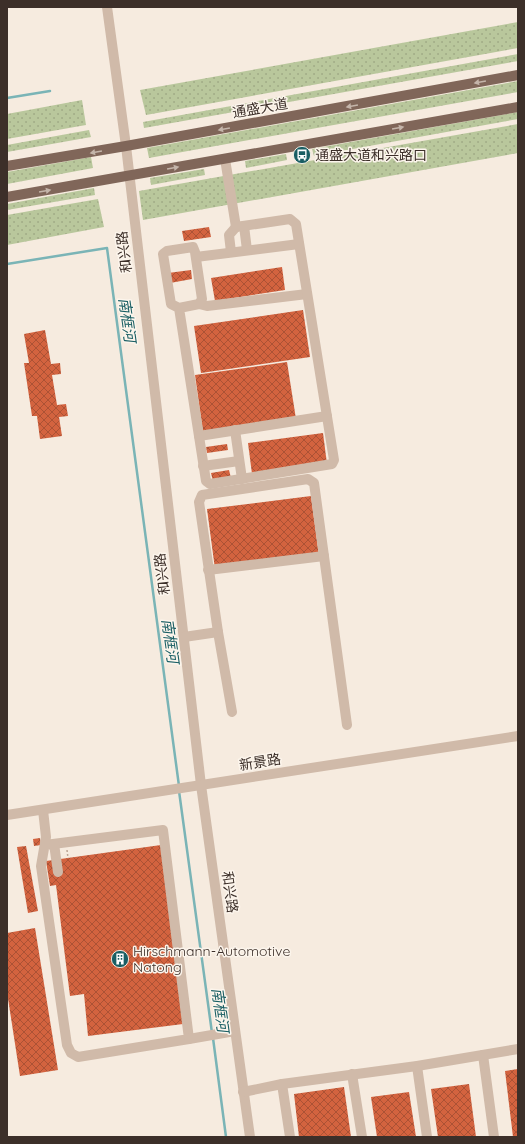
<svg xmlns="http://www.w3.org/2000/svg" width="525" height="1144" font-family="Quicksand,'Noto Sans SC',sans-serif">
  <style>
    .grass { fill: url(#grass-dots) }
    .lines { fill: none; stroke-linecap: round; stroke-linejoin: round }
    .stream { stroke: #7ab4b6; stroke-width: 2.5 }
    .building { fill: url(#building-cross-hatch) }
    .path { stroke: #bca493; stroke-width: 1.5; stroke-dasharray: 2 2; stroke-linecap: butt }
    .minor { stroke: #d0baa9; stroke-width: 10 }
    .major { stroke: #806659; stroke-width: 10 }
    .oneway { fill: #c4b5aa }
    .labels { text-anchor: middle; stroke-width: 3; stroke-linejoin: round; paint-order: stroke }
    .street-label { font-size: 14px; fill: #3c2f29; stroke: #fcf5ec }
    .poi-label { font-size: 14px; fill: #3c2f29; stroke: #fcf5ec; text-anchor: start }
    .water-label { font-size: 15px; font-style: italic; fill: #195e63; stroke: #fcf5ec }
  </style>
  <defs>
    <pattern id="grass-dots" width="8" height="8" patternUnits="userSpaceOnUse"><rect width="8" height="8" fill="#b9c79c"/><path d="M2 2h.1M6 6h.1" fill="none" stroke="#a0ab86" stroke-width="1.8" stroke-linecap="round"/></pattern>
    <pattern id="building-cross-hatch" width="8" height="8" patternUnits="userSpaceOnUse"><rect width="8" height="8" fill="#d3633f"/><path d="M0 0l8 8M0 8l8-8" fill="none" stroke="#ac5235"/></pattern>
  </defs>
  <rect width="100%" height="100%" fill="#f6ebdf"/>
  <g class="grass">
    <polygon points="518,22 518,48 146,115 140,90"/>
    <polygon points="518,54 518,61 144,128 143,122"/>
    <polygon points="518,81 518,92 149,158 147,148"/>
    <polygon points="82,100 86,125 7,139 7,114"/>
    <polygon points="518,112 518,119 314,156 312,149"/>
    <polygon points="518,124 518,153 143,220 139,191"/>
    <polygon points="89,130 91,137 7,152 7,145"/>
    <polygon points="286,154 287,160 246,168 245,161"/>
    <polygon points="91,157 93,168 7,184 7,172"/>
    <polygon points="204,169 205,175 151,185 150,178"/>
    <polygon points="94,188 95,195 7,210 7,204"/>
    <polygon points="98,199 104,227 7,245 7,215"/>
  </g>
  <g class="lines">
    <g class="stream">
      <polyline points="7,98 50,91"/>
      <polyline points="7,264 107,248 179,786"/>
      <polyline points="179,791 212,1033"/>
      <polyline points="213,1038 226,1137"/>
    </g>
  </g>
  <g class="building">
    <polygon points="209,227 211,237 184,241 182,231"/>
    <polygon points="282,267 285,290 215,301 211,278"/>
    <polygon points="191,270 192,279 170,283 168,273"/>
    <polygon points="303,310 310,357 201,373 194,326"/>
    <polygon points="45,330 51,364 60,363 61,374 52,375 57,405 66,404 68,416 59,417 62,436 40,439 37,416 32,416 24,363 29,363 24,334"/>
    <polygon points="287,362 296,419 203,432 195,375"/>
    <polygon points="323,433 327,464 252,474 248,443"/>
    <polygon points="227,444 228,450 207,453 206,447"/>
    <polygon points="229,470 231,478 213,481 211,473"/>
    <polygon points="311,496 319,556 215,569 207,509"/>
    <polygon points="40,838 41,845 34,846 33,839"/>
    <polygon points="161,845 183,1024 88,1036 84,994 70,996 56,885 50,886 46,861"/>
    <polygon points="26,846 38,911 28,913 17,847"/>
    <polygon points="35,928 58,1070 20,1076 7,992 7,933"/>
    <polygon points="518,1069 518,1137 513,1137 505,1071"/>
    <polygon points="469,1084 476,1137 438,1137 431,1089"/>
    <polygon points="344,1087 351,1137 299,1137 294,1094"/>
    <polygon points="409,1092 416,1137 377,1137 371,1097"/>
  </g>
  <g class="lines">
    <polyline class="path" points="67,850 68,858"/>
    <g class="minor">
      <polyline points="107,7 126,146 201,785 250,1137"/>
      <polyline points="244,226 247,250"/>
      <polyline points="231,252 229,235 236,227"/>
      <polyline points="196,257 299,244"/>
      <polyline points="199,304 207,306 307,294"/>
      <polyline points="179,308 199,304 202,299 195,252 193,247 167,251 163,254 171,304 179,308 206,481 210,484 332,464 334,460 296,224 290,219 236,227 225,159"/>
      <polyline points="235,430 242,479"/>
      <polyline points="199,436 327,416"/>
      <polyline points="203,466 239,461"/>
      <polyline points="208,570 324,556"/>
      <polyline points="184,637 218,632"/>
      <polyline points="232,712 218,632 199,502 202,495 308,479 314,483 347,725"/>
      <polyline points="43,810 46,837 41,866 67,1045 71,1053 78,1057 189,1039 163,830 45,845"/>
      <polyline points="7,815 518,736"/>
      <polyline points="54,844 58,872"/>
      <polyline points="189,1039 235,1031"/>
      <polyline points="483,1055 494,1137"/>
      <polyline points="417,1066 427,1137"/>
      <polyline points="352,1074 362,1137"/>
      <polyline points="282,1084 290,1137"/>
      <polyline points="243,1092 282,1084 417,1066 518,1049"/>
    </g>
    <g class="major">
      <polyline points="7,166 126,146 518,75"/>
      <polyline points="7,197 518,107"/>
    </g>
  </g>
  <defs><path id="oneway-solid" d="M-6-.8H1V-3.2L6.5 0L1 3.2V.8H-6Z"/></defs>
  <g class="oneway">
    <use href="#oneway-solid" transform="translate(480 82) rotate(170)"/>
    <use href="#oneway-solid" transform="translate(352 106) rotate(170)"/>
    <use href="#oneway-solid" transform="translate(398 128) rotate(-10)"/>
    <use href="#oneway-solid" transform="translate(224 129) rotate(170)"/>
    <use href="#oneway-solid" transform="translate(96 152) rotate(170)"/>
    <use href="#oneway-solid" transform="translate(173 168) rotate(-10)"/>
    <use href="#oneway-solid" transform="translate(45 191) rotate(-10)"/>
  </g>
  <defs>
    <symbol id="bus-disc" viewBox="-11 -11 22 22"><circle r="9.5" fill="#195e63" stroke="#fcf5ec"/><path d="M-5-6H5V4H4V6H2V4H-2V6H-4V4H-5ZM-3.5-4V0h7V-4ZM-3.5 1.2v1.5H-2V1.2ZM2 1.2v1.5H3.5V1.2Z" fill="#fff"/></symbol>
    <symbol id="building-disc" viewBox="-11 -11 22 22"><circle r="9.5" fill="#195e63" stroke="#fcf5ec"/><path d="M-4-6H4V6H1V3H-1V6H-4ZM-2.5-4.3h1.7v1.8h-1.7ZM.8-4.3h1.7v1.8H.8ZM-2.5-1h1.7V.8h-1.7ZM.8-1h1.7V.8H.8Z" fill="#fff"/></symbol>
  </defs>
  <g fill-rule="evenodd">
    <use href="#bus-disc" x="292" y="145" width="20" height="20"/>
    <use href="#building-disc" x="110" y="949" width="20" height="20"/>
  </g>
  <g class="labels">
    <g class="street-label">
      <text transform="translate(260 108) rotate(-10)" y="5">通盛大道</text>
      <text transform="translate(124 252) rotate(-97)" y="5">和兴路</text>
      <text transform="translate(162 574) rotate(-97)" y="5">和兴路</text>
      <text transform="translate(260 762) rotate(-9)" y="5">新景路</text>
      <text transform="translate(230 892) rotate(82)" y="5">和兴路</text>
    </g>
    <g class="poi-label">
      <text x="315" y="160">通盛大道和兴路口</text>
      <text x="133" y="956">Hirschmann-Automotive<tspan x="133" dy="16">Natong</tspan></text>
    </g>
    <g class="water-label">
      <text transform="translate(127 320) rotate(82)" y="5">南框河</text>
      <text transform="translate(170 641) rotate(82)" y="5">南框河</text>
      <text transform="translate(220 1010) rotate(82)" y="5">南框河</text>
    </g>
  </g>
  <rect width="525" height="1144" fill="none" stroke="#3c2f29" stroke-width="16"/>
</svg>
